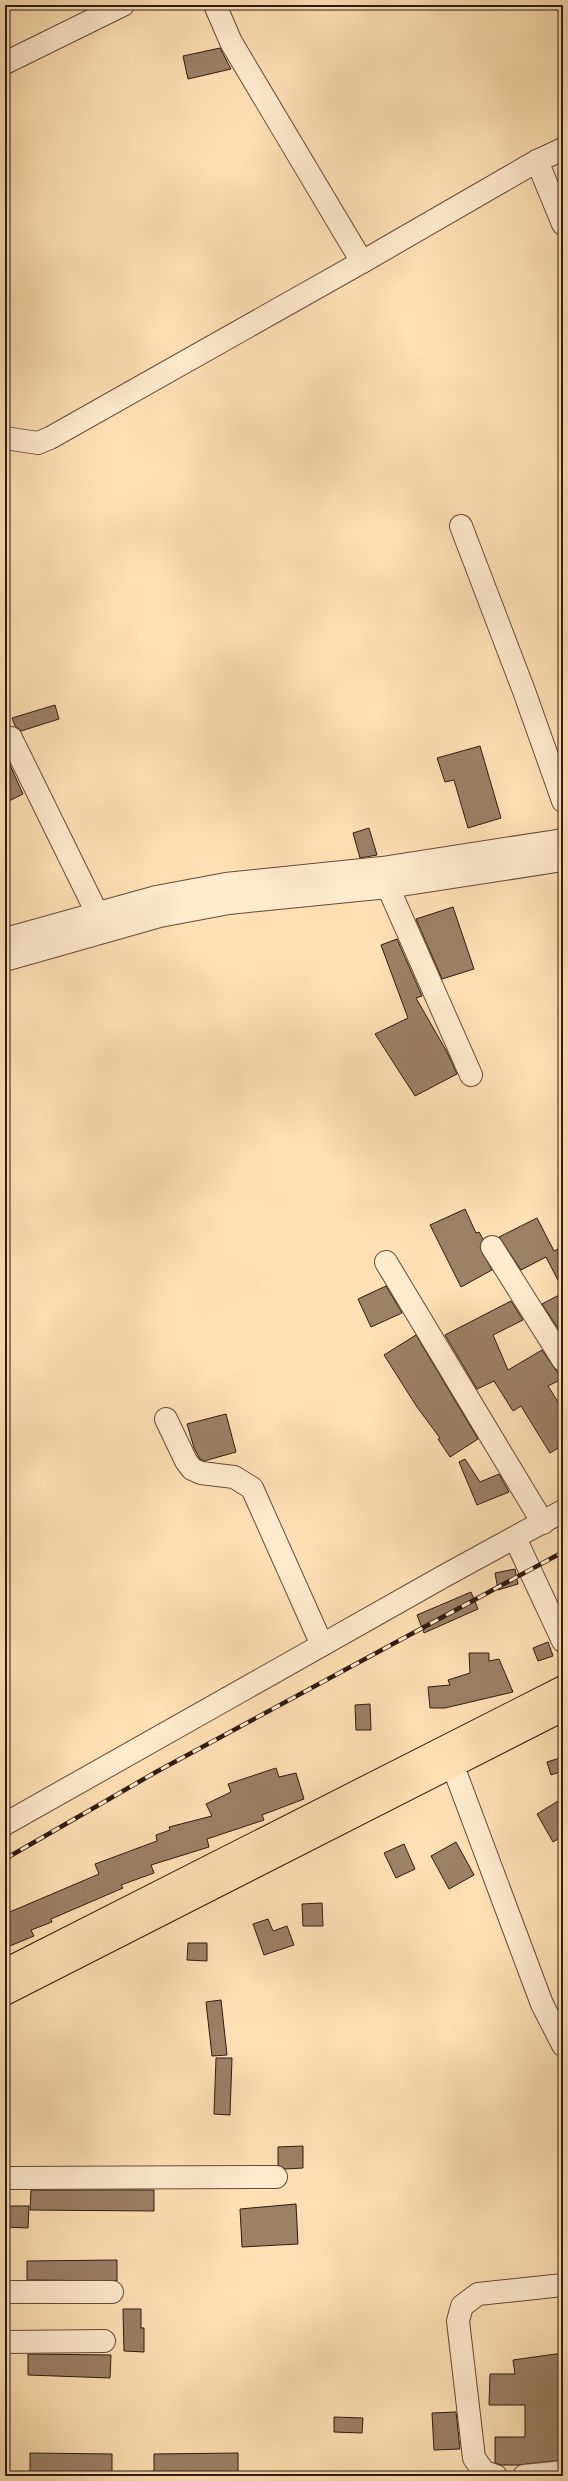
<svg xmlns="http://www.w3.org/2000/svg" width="568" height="2481" font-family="Alegreya,serif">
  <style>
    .building { fill: #9b8166; stroke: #2e1a11 }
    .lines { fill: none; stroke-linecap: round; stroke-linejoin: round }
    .minor-casing { stroke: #624c3a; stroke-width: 24 }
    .major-casing { stroke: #2e1a11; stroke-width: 24 }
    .minor { stroke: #ffeccf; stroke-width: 22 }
    .major { stroke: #ffe1b5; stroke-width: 22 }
    .rail-casing { stroke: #2e1a11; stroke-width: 4.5 }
    .rail { stroke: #ffeccf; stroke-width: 3; stroke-dasharray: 9; stroke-linecap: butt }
  </style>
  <rect width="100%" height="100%" fill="#ffe1b5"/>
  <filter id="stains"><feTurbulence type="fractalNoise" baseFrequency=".005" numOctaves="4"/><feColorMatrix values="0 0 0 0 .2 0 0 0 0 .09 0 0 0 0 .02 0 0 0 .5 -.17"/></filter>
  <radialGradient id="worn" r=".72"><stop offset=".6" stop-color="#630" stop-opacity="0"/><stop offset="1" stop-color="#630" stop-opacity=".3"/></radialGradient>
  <g class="building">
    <polygon points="220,48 231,69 188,79 183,56"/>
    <polygon points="55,705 59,719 21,731 15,726 12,718"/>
    <polygon points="480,746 501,818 468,828 454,780 445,782 437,758"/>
    <polygon points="5,754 23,794 5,803"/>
    <polygon points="369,828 377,855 360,858 353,833"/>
    <polygon points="453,907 474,969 442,979 416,919"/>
    <polygon points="397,939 422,996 416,998 447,1052 457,1074 415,1096 375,1034 408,1018 381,945"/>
    <polygon points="465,1209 476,1233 479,1232 483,1239 480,1248 492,1270 461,1287 430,1225"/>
    <polygon points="537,1218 554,1251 563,1247 563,1290 546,1257 521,1270 499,1237"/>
    <polygon points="386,1286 402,1313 371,1327 358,1299"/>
    <polygon points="563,1293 563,1336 542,1304"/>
    <polygon points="511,1301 523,1320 493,1335 508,1370 542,1350 562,1379 548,1386 563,1410 563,1445 550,1453 521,1406 513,1411 494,1381 477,1389 445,1335"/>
    <polygon points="416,1335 478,1439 450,1457 438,1439 440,1438 417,1407 384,1355"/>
    <polygon points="226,1414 236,1452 204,1461 200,1459 194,1448 187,1424"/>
    <polygon points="465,1459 480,1482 499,1474 509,1492 477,1505 459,1462"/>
    <polygon points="515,1569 518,1584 498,1590 495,1573"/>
    <polygon points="471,1592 478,1609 424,1633 417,1615"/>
    <polygon points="548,1642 553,1656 538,1661 533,1648"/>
    <polygon points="469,1653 489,1653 489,1661 499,1659 513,1692 445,1708 430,1708 428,1687 450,1685 448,1680 470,1673"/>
    <polygon points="370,1704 371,1730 356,1730 355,1705"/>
    <polygon points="563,1757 563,1771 551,1775 547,1762"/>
    <polygon points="276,1768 279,1777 296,1773 304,1799 262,1815 264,1820 207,1839 209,1847 151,1865 154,1873 121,1885 123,1888 51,1919 52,1922 31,1930 34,1936 5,1948 5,1914 99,1874 95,1864 157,1841 156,1835 170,1830 169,1827 212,1816 206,1804 231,1792 228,1784"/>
    <polygon points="563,1798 563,1836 553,1842 537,1814"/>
    <polygon points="456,1842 474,1875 449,1889 431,1856"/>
    <polygon points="404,1844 415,1869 396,1878 384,1853"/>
    <polygon points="322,1903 323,1926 303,1926 302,1904"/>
    <polygon points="268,1919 273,1931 287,1926 294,1945 264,1955 253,1924"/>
    <polygon points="188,1943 207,1943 207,1961 187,1960"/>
    <polygon points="221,2000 227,2055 212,2056 206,2002"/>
    <polygon points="216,2058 232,2058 230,2115 214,2114"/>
    <polygon points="303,2146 303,2168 285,2169 278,2165 278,2147"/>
    <polygon points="31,2190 154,2190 154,2211 30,2210"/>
    <polygon points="296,2204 298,2244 242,2247 240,2209"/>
    <polygon points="5,2206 29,2206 28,2228 5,2227"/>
    <polygon points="117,2260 117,2281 27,2280 27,2261"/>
    <polygon points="123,2309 141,2309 141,2328 144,2328 144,2352 124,2351"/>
    <polygon points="563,2353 563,2460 519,2465 501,2465 495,2463 495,2437 525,2437 525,2405 489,2405 490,2374 515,2374 513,2360"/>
    <polygon points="28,2354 111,2355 110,2378 28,2375"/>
    <polygon points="456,2412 460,2449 434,2450 432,2413"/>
    <polygon points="334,2417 363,2418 362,2433 334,2432"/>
    <polygon points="30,2453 112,2454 112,2474 30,2474"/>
    <polygon points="238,2453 238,2475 154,2476 154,2454"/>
  </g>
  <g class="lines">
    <defs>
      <g id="minor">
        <polyline points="215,5 231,42 362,262 537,161 563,149"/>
        <polyline points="5,63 123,5"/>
        <polyline points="537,161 563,224"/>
        <polyline points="5,438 38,443 50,438 362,262"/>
        <polyline points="461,526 524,691 563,801"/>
        <polyline points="11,738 97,913"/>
        <polyline points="388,887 471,1075"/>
        <polyline points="5,939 156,897 226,884 382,868 563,840"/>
        <polyline points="5,960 160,916 229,903 388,887 563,860"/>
        <polyline points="492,1247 563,1360"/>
        <polyline points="386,1262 543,1523"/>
        <polyline points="166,1419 186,1461 192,1469 201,1473 234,1477 252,1488 322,1645"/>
        <polyline points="515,1538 563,1641"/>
        <polyline points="453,1766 542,2004 563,2045"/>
        <polyline points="5,1824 446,1575 563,1511"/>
        <polyline points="5,2178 276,2177"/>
        <polyline points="5,2292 112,2292"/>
        <polyline points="5,2342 104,2341"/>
        <polyline points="496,2476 484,2472 474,2458 458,2321 462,2306 478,2294 563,2285"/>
        <polyline points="524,2476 563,2472"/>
      </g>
      <g id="major">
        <polyline points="5,1970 563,1687"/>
        <polyline points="5,1994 563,1710"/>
      </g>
    </defs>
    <use href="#minor" class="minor-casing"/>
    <use href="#major" class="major-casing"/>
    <use href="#minor" class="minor"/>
    <use href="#major" class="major"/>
    <defs>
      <polyline id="rail" points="5,1859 156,1772 563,1552"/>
    </defs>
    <use href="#rail" class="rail-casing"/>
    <use href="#rail" class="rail"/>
  </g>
  <rect width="568" height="2481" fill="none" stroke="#ffe1b5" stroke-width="20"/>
  <rect x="6" y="6" width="556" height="2469" fill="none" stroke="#2e1a11" stroke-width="2"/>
  <rect x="10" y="10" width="548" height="2461" fill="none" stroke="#2e1a11"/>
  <rect width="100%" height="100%" filter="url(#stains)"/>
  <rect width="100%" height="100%" fill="url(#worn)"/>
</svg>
